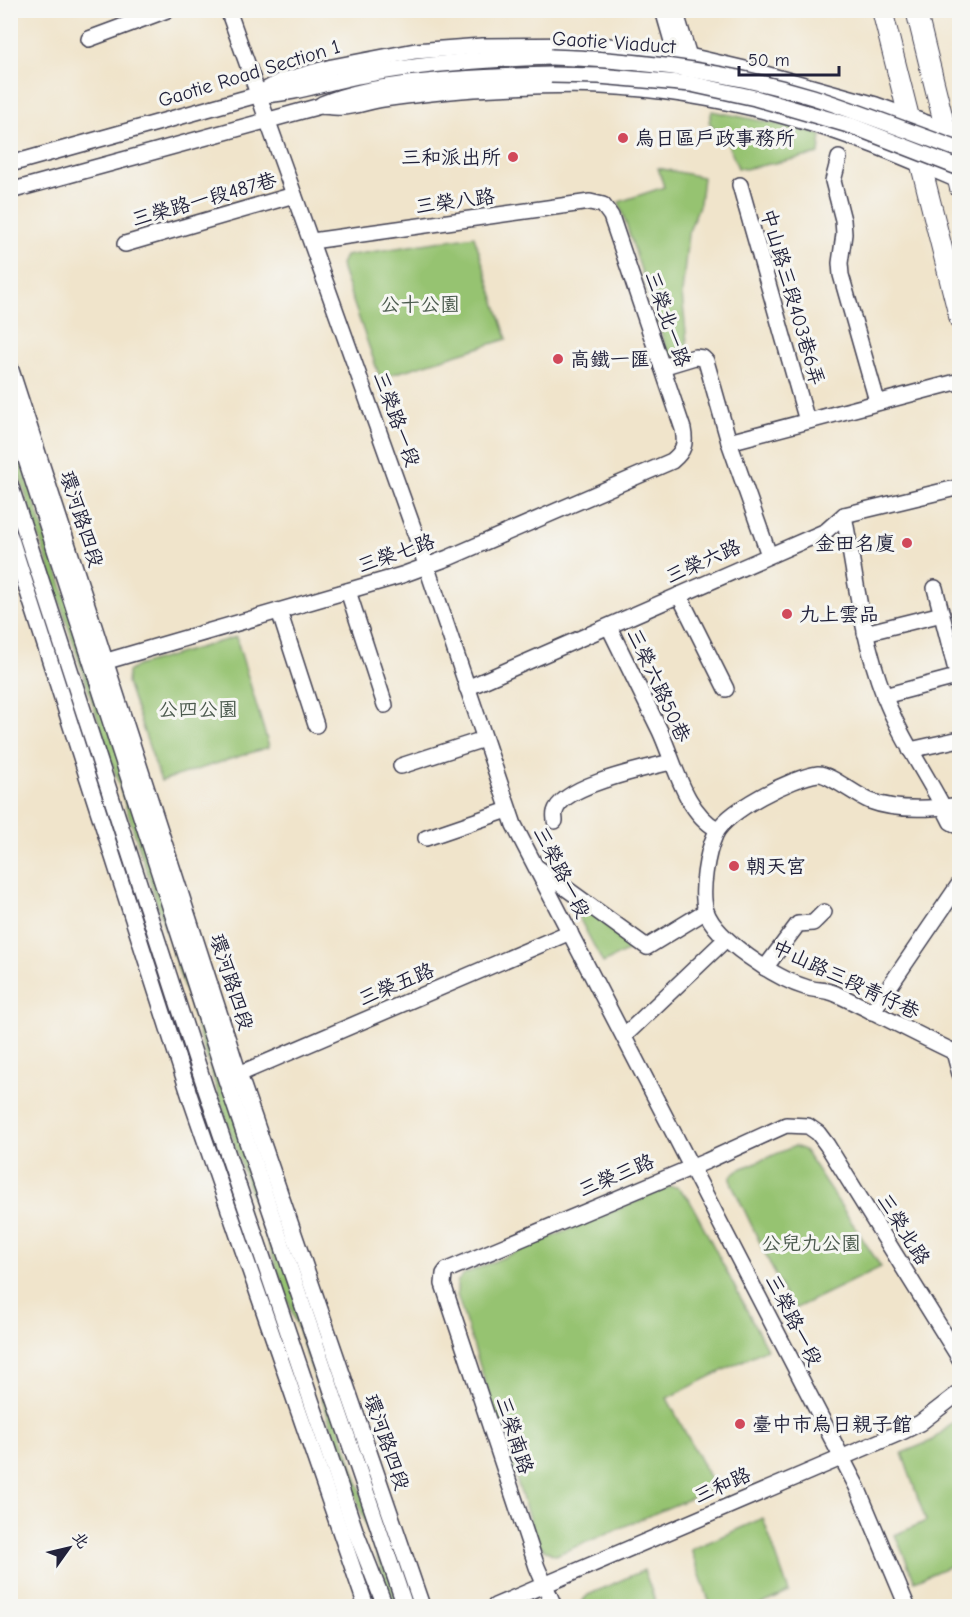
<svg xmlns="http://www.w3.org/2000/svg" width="970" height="1617" font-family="'Comic Neue','LXGW WenKai TC',sans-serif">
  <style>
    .green { fill: #96c371; stroke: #5c7256; stroke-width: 1.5 }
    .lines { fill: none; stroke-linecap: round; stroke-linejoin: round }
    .minor-casing { stroke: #413f51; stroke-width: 18 }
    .major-casing { stroke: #413f51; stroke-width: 22 }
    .minor { stroke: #fff; stroke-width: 15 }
    .major { stroke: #fff; stroke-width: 20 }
    .minor-bridge-casing { stroke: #413f51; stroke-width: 18; stroke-linecap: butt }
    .minor-bridge { stroke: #fff; stroke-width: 15 }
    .poi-dot { fill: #d1495b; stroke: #f6f6f2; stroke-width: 2 }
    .labels { text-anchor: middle; stroke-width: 6; stroke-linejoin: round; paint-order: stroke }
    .street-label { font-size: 20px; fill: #22223b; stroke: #f6f6f2 }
    .poi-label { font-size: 20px; fill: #22223b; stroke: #f6f6f2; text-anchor: start }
    .park-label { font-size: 20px; fill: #4b5a4e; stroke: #f6f6f2 }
  </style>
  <rect width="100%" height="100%" fill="#f6f6f2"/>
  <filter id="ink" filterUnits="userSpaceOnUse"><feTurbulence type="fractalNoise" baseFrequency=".0167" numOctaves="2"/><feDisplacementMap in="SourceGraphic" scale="12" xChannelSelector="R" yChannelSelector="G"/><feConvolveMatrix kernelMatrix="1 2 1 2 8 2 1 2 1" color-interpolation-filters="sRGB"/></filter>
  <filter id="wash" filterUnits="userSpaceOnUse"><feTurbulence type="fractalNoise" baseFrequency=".008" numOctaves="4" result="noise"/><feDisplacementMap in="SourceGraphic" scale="24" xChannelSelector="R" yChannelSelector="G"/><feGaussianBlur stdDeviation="1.35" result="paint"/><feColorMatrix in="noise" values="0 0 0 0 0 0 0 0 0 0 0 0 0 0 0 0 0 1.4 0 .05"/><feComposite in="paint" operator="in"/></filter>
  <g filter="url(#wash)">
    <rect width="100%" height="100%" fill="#f0e4cb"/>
    <g class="green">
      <polygon points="712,111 801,129 821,135 819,154 745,169 738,168 727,142 709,122"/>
      <polygon points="658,168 703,177 700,203 688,234 682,294 688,352 669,357 619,202 664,187"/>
      <polygon points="474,236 507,339 380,378 342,270 341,264 345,256"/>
      <polygon points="10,428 399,1606 394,1606 244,1174 11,449"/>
      <polygon points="236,637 269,747 161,781 127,683 128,672 137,666"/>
      <polygon points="567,895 639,945 603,963"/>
      <polygon points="795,1146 804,1150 807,1154 881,1267 792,1310 731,1182 731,1176 738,1170"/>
      <path d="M670 1187H677L689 1199 767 1349 667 1398 715 1488 556 1555C545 1552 541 1547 535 1537L457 1295V1282L464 1274Z"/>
      <polygon points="959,1418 959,1562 915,1581 895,1535 926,1521 902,1453 931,1441"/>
      <polygon points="763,1518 789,1592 758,1606 711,1606 691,1550"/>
      <polygon points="644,1570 657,1606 580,1606 584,1599 588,1595"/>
    </g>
  </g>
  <g filter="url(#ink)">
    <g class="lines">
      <defs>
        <g id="minor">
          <polyline points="228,10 419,544 514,825 857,1487 907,1606"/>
          <polyline points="663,10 678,62"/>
          <polyline points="675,10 691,63"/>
          <polyline points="89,39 167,10"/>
          <path d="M260 95C297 94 328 81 363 75 426 63 488 59 551 57"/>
          <path d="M322 104C350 92 378 88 408 84 455 78 503 76 551 75"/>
          <polyline points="839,158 833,181 843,220 844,234 840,263 841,275 877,401"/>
          <polyline points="10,164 257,95 281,81 332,67 415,51 482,46 601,45 689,56 758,72 876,105 960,135"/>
          <polyline points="740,185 807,421"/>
          <path d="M10 191 320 106C327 106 335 108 342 107 355 107 369 101 383 99 420 94 458 89 496 88 530 86 566 84 601 86 669 89 737 102 802 121 856 136 908 159 960 181"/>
          <polyline points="125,244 294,195"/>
          <polyline points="10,367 239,1074 422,1606"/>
          <polyline points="662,367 695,357 703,358 706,361 729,442 769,555"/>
          <polyline points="10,410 226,1080 405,1606"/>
          <polyline points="729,442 960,381"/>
          <polyline points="10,484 206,1090 355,1530 385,1606"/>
          <path d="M844 515C855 575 862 638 884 695 901 740 930 779 951 822L960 827"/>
          <polyline points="10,536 190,1097 366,1606"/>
          <polyline points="935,588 960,686"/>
          <polyline points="348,591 385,705"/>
          <polyline points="679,595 726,689"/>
          <polyline points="279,611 316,725"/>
          <path d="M609 627C626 662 643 696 660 731 675 763 684 811 717 829"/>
          <polyline points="865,633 942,614"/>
          <path d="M107 661 402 575 448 558 672 461C684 451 686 444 683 429L611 216 603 205 590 202 312 241"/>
          <polyline points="467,688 826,531 844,515 960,487"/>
          <polyline points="884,696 960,676"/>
          <polyline points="910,750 960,739"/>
          <polyline points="401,766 484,739"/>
          <path d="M960 805C932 809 896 811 870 801 857 796 828 773 818 774 793 777 725 811 715 835 707 853 700 891 706 911 716 940 776 978 805 987 815 991 826 989 836 994 875 1012 914 1033 954 1052L960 1051"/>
          <path d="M555 821C555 818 554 815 555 812 562 785 647 768 671 762"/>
          <polyline points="426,838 508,810"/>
          <polyline points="538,868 647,947 706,911"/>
          <polyline points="765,968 798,924 813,923 824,912"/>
          <polyline points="872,1012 960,883"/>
          <polyline points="624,1036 726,939"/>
          <polyline points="954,1052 960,1074"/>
          <polyline points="239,1074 570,932"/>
          <polyline points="495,1606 904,1431 920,1423 960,1392"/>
          <polyline points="554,1606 537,1567 443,1284 444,1274 447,1270 707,1161 786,1125 808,1126 818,1133 827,1145 960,1359"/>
        </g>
        <g id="major">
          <polyline points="882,10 960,320"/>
          <polyline points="916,10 960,188"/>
        </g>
      </defs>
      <use href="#minor" class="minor-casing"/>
      <use href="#major" class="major-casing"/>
      <use href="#minor" class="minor"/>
      <use href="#major" class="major"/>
      <defs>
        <g id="minor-bridge">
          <path d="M551 57C639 60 728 71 813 97 862 113 911 132 960 150"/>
          <polyline points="551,75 599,76 691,84 755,98 852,126 960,168"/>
        </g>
      </defs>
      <use href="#minor-bridge" class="minor-bridge-casing"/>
      <use href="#minor-bridge" class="minor-bridge"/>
    </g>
  </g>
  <g class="poi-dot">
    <circle cx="623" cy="138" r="6"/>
    <circle cx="513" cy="157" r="6"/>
    <circle cx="558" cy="359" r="6"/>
    <circle cx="907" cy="543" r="6"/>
    <circle cx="787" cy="614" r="6"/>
    <circle cx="734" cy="866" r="6"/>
    <circle cx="740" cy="1424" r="6"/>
  </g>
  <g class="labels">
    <g class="street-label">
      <text transform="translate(614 42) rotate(4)" y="7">Gaotie Viaduct</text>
      <text transform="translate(249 73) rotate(-17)" y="7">Gaotie Road Section 1</text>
      <text transform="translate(204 199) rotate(-16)" y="7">三榮路一段487巷</text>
      <text transform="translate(455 201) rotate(-8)" y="7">三榮八路</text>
      <text transform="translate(793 297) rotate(74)" y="7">中山路三段403巷6弄</text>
      <text transform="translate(668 319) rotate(71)" y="7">三榮北一路</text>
      <text transform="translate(397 419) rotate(70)" y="7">三榮路一段</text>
      <text transform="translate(82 519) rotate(72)" y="7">環河路四段</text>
      <text transform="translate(396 553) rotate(-19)" y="7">三榮七路</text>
      <text transform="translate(703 561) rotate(-24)" y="7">三榮六路</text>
      <text transform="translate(659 685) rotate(65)" y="7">三榮六路50巷</text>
      <text transform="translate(562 872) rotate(63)" y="7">三榮路一段</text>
      <text transform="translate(846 979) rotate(25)" y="7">中山路三段青仔巷</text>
      <text transform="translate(232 982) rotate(72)" y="7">環河路四段</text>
      <text transform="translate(396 984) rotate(-23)" y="7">三榮五路</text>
      <text transform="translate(616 1175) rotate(-23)" y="7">三榮三路</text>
      <text transform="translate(904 1229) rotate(58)" y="7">三榮北路</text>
      <text transform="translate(794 1320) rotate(63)" y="7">三榮路一段</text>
      <text transform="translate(515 1435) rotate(72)" y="7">三榮南路</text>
      <text transform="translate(387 1442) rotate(71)" y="7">環河路四段</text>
      <text transform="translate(722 1485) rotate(-24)" y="7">三和路</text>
    </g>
    <g class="poi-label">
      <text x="635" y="145">烏日區戶政事務所</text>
      <text x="501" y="164" text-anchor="end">三和派出所</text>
      <text x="570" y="366">高鐵一匯</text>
      <text x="895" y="550" text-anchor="end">金田名廈</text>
      <text x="799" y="621">九上雲品</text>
      <text x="746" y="873">朝天宮</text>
      <text x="752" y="1431">臺中市烏日親子館</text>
    </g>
    <g class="park-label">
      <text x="420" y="311">公十公園</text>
      <text x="198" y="716">公四公園</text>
      <text x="811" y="1250">公兒九公園</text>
    </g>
  </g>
  <rect width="970" height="1617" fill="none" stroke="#f6f6f2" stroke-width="36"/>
  <g transform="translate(69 1548) rotate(56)" stroke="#f6f6f2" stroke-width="4.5" paint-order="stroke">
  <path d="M0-4.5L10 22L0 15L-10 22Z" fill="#22223b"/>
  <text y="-9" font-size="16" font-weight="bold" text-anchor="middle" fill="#22223b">北</text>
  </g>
  <path d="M739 66v9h100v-9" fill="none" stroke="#22223b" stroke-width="3"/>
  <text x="748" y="66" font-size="18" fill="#22223b" stroke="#f6f6f2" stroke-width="4.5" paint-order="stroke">50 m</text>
</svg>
